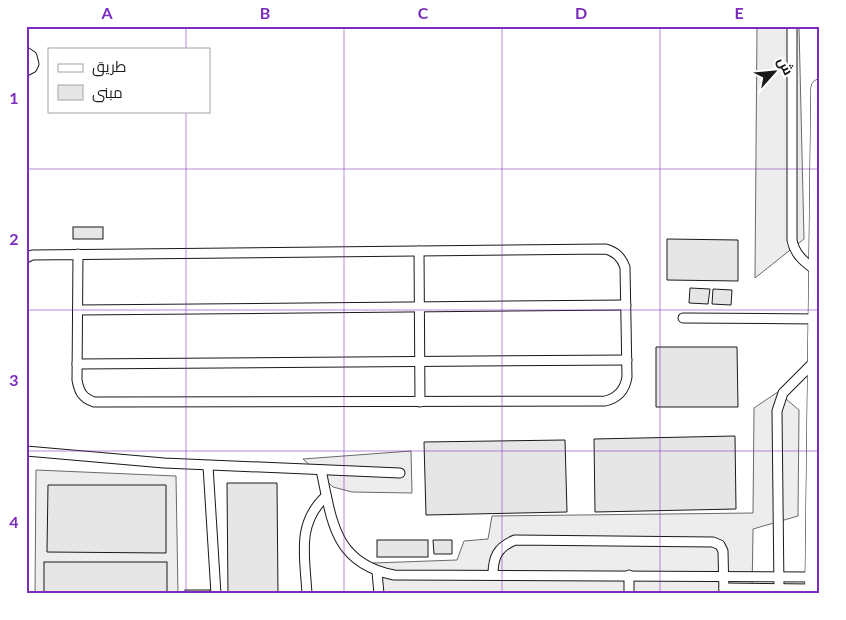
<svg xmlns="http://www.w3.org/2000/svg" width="846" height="620" font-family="Lato,Cairo,sans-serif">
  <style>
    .built { fill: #ededed; stroke: #6a6a6a }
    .building { fill: #e6e6e6; stroke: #1a1a1a }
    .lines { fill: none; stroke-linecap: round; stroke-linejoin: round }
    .lane-casing { stroke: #1a1a1a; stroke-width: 11 }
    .street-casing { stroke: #1a1a1a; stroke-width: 19 }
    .lane { stroke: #fff; stroke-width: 9 }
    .street { stroke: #fff; stroke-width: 18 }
    .grid { fill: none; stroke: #7b2cbf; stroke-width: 1; stroke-opacity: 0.55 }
    .neatline { fill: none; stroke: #7b2cbf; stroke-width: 2 }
    .grid-label { font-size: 16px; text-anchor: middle; font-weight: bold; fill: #7b2cbf }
  </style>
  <rect width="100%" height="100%" fill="#fff"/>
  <g class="built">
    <polygon points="757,26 799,26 804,239 755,278"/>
    <polygon points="791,383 786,399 799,410 798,516 753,529 752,594 377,594 373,563 457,560 464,541 488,539 492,516 753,513 754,408"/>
    <polygon points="411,451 412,493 352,492 333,487 303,459"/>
    <polygon points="36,470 176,476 178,594 35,594"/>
  </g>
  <g class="building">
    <rect x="73" y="227" width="30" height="12"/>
    <polygon points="667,239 738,240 738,281 667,280"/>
    <polygon points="690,288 710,289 708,304 689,303"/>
    <polygon points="713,289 732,290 731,305 712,304"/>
    <polygon points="656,347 737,347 738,407 656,407"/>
    <polygon points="735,436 736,509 595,512 594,439"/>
    <polygon points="565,440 567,512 426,515 424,442"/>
    <polygon points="227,483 277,483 278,594 228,594"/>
    <polygon points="48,485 166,485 166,553 47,552"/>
    <rect x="377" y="540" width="51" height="17"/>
    <polygon points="433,540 452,540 452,554 434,554"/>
    <rect x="44" y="562" width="123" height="32"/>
    <rect x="185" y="590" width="25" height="4"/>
  </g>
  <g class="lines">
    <defs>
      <g id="lane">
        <path d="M792 26V240C795 256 806 263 818 272"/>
        <polyline points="26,52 32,56 34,64 32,68 26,71"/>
        <polyline points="419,251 420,402"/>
        <path d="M26 258 32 255 606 249C616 252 621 257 625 267L627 377C625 390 618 398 605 401L94 402C82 398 79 391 77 380L78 254"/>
        <polyline points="78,310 626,305"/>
        <polyline points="683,318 817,319"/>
        <polyline points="77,364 627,360"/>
        <polyline points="26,451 164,463 400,473"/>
        <polyline points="208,466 216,594"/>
        <path d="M321 470C332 521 334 563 394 575L814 577"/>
        <polyline points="377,572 379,594"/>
        <path d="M493 575C493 558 497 547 515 540L713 542 720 545 723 551 724 594"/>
        <polyline points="629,575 629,594"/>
        <polyline points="724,588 814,589"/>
        <polyline points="779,589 777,411 783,393 815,361"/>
        <path d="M307 594C305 556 296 524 326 496"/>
      </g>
      <polyline id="street" points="814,594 820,88"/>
    </defs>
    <use href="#lane" class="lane-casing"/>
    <use href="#street" class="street-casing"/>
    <use href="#lane" class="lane"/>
    <use href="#street" class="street"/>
  </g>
  <path class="grid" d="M186 26V49M344 26V594M502 26V594M660 26V594M186 111V594M26 169H820M26 310H820M26 451H820"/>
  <rect width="846" height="620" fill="none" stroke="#ffffff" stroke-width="55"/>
  <rect x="48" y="48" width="162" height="65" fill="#ffffff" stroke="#a3a3a3"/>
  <rect x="58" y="64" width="25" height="8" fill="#ffffff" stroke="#a3a3a3"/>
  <text x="92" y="72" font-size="15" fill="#1a1a1a">طريق</text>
  <rect x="58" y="85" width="25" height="15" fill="#e6e6e6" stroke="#a3a3a3"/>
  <text x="92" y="98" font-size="15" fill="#1a1a1a">مبنى</text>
  <g transform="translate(774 72) rotate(63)" stroke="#ffffff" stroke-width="4" paint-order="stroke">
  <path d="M0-4L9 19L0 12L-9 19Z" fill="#1a1a1a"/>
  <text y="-8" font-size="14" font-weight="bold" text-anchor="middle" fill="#1a1a1a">ش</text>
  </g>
  <rect x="28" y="28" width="790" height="564" class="neatline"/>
  <g class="grid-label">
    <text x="107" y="19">A</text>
    <text x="265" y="19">B</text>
    <text x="423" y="19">C</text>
    <text x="581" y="19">D</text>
    <text x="739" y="19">E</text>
    <text x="14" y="104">1</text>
    <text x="14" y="245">2</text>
    <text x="14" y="386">3</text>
    <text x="14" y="528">4</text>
  </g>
</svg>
